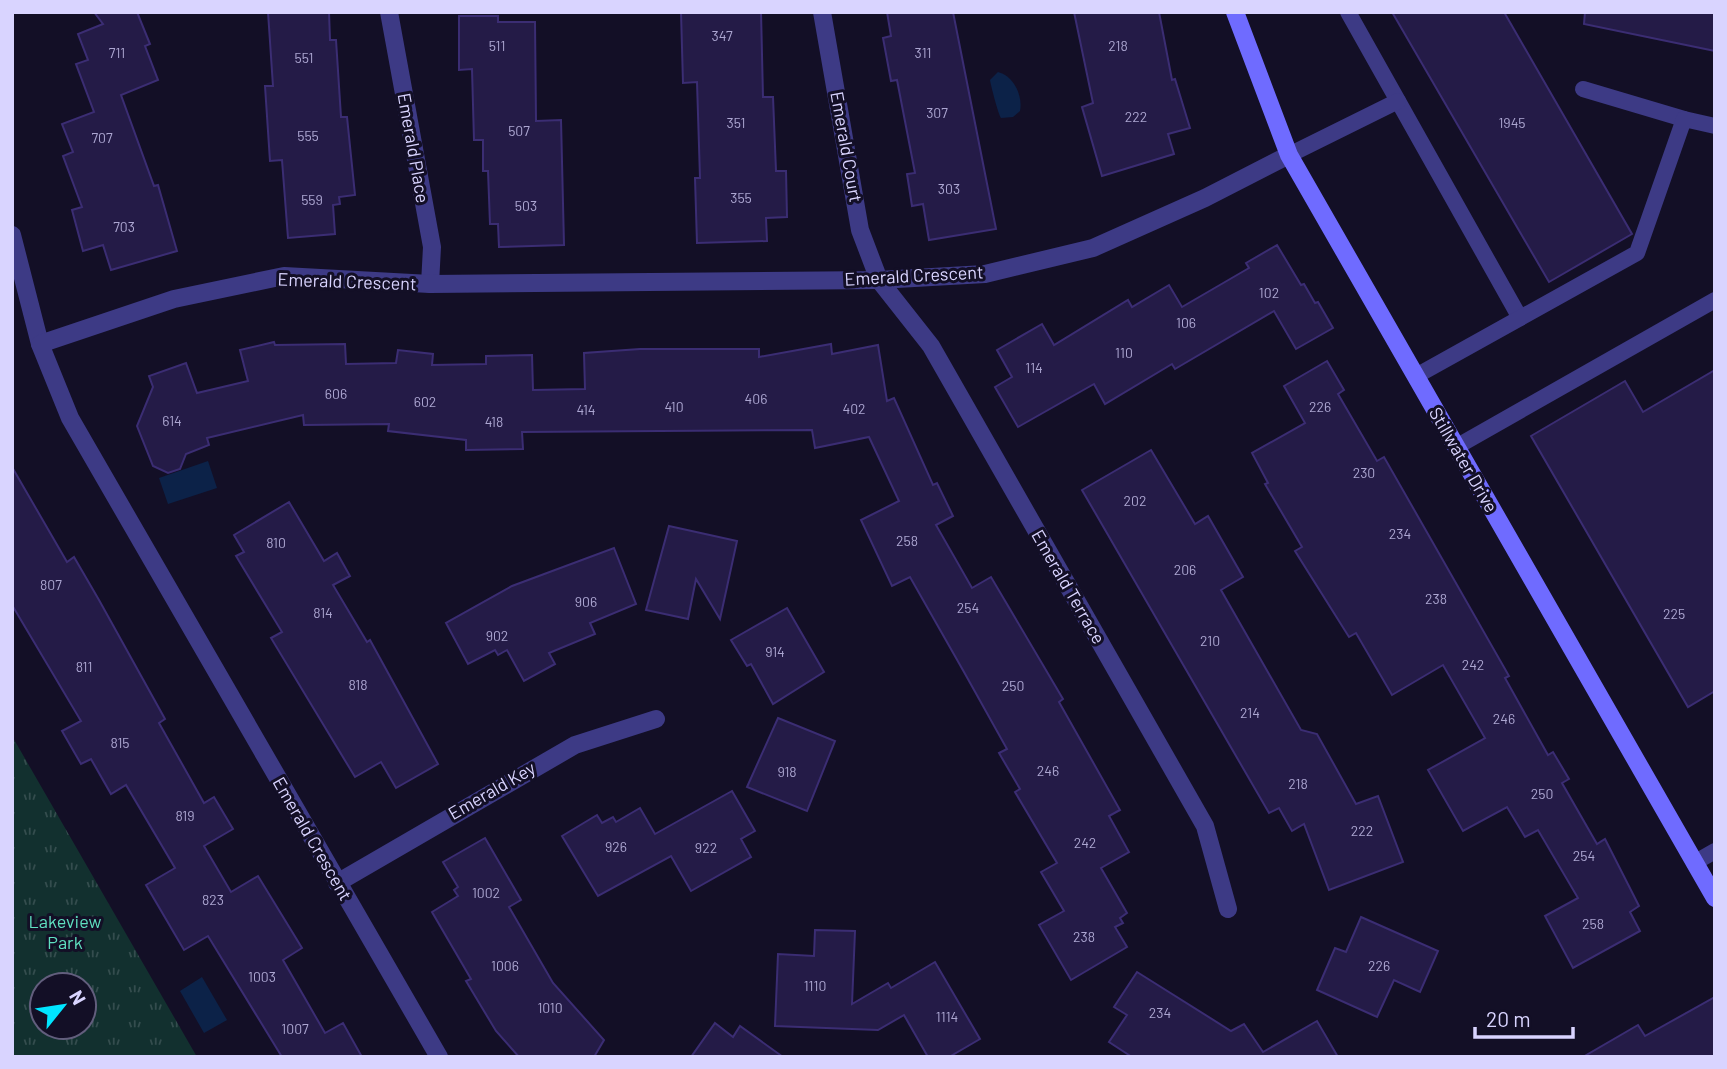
<svg xmlns="http://www.w3.org/2000/svg" width="1727" height="1069" font-family="Barlow,sans-serif">
  <style>
    .park { fill: url(#park-tufts); fill-rule: evenodd }
    .water { fill: #0c2248 }
    .building { fill: #241b47; stroke: #3b2d73; stroke-width: 2 }
    .lines { fill: none; stroke-linecap: round; stroke-linejoin: round }
    .lane { stroke: #3d3a85; stroke-width: 16 }
    .street { stroke: #3d3a85; stroke-width: 18 }
    .secondary { stroke: #6f6bff; stroke-width: 18 }
    .labels { text-anchor: middle; stroke-width: 6; stroke-linejoin: round; paint-order: stroke }
    .number-label { font-size: 14px; fill: #aca6d1 }
    .street-label { font-size: 18px; fill: #d9d4ff; stroke: #130f26 }
    .park-label { font-size: 18px; fill: #5fe0c0; stroke: #130f26 }
  </style>
  <defs>
    <pattern id="park-tufts" width="24" height="20" patternUnits="userSpaceOnUse" patternTransform="scale(1.75)"><rect width="24" height="20" fill="#12302f"/><path d="M3 7l-1-3M5 7V3M7 7l1-3M15 17l-1-3M17 17v-4M19 17l1-3" fill="none" stroke="#344d4e"/></pattern>
  </defs>
  <rect width="100%" height="100%" fill="#130f26"/>
  <path class="park" d="M12 736 197 1057H12ZM42 985H84V1027H42Z"/>
  <g class="water">
    <path d="M998 72C1014 76 1023 96 1020 111L1013 117 1001 118C998 114 991 86 990 80Z"/>
    <polygon points="208,461 217,488 168,504 159,478"/>
    <polygon points="202,977 227,1020 204,1033 180,991"/>
  </g>
  <g class="building">
    <polygon points="94,12 137,12 150,44 145,46 158,80 121,95 154,186 158,185 177,251 111,270 103,245 83,251 72,210 82,207 63,156 73,152 62,124 94,112 76,64 88,60 78,34 103,24"/>
    <polygon points="268,12 329,12 330,40 336,40 341,117 347,117 355,195 339,197 340,204 333,205 335,234 288,238 282,160 270,161 265,86 273,86"/>
    <polygon points="681,12 761,12 763,97 773,97 776,171 786,171 787,217 766,218 767,241 697,243 695,178 700,178 697,82 683,83"/>
    <polygon points="887,12 953,12 996,229 929,240 923,204 912,206 907,174 915,173 897,80 891,81 883,38 891,36"/>
    <polygon points="1074,12 1159,12 1172,80 1175,79 1190,128 1168,134 1174,154 1102,176 1082,107 1093,103"/>
    <polygon points="1392,12 1504,12 1632,234 1549,282"/>
    <polygon points="1585,12 1715,12 1715,51 1584,24"/>
    <polygon points="459,16 498,16 498,22 535,22 536,121 561,120 564,245 499,247 498,224 490,224 488,171 483,171 483,140 474,140 472,69 459,70"/>
    <polygon points="1277,245 1301,285 1304,284 1315,303 1318,302 1333,328 1296,349 1274,311 1175,369 1172,364 1105,404 1094,384 1018,427 995,387 1012,377 997,350 1042,324 1054,345 1128,300 1132,307 1169,285 1182,307 1249,268 1246,263"/>
    <polygon points="274,342 275,345 345,344 346,364 396,363 398,350 433,354 432,365 486,364 486,356 532,355 533,390 585,389 584,353 640,349 759,349 759,357 831,344 832,354 878,345 887,401 894,398 933,485 937,483 953,516 936,525 972,588 991,577 1063,699 1059,702 1120,810 1109,816 1129,852 1101,868 1127,913 1120,918 1123,923 1115,927 1127,947 1071,980 1039,925 1064,911 1041,872 1057,863 1015,792 1020,789 999,753 1007,749 964,672 910,577 892,586 861,520 899,501 869,437 815,448 812,430 522,432 523,449 466,450 466,440 388,431 389,424 304,425 303,415 207,438 209,445 186,454 180,469 168,473 153,466 137,426 153,387 149,376 186,363 197,393 248,381 240,350"/>
    <polygon points="1327,361 1344,390 1338,394 1377,461 1384,457 1509,676 1505,678 1548,755 1553,752 1569,779 1562,783 1597,844 1605,839 1639,906 1630,912 1640,931 1573,968 1545,916 1578,898 1538,830 1525,837 1507,807 1463,831 1428,770 1485,738 1443,665 1392,695 1356,633 1349,637 1295,551 1302,547 1265,484 1268,483 1252,453 1305,423 1284,386"/>
    <polygon points="1715,370 1715,691 1688,707 1531,436 1625,381 1643,412"/>
    <polygon points="1151,450 1195,524 1208,516 1243,577 1221,590 1301,730 1317,734 1356,804 1378,796 1403,862 1329,890 1304,824 1292,831 1279,808 1269,813 1082,490"/>
    <polygon points="12,467 67,562 74,557 99,600 165,719 159,723 204,803 214,797 233,829 204,846 231,892 258,876 302,948 283,960 325,1033 343,1023 362,1057 282,1057 208,936 184,950 146,885 175,868 126,785 111,794 91,759 81,764 62,731 81,721 12,605"/>
    <polygon points="289,502 324,561 337,553 350,576 333,585 367,642 370,640 438,764 396,788 381,762 355,777 271,638 282,632 236,556 244,552 234,535"/>
    <polygon points="669,526 737,541 720,619 696,579 688,619 646,610"/>
    <polygon points="614,548 636,604 590,623 595,634 549,653 555,664 524,681 507,650 498,655 495,650 468,664 446,623 512,586"/>
    <polygon points="787,608 824,672 773,704 751,664 747,666 731,640"/>
    <polygon points="778,718 835,741 807,811 747,787"/>
    <polygon points="732,791 755,831 741,839 751,857 691,891 671,856 598,896 562,836 597,815 602,823 613,817 616,822 640,808 655,834"/>
    <polygon points="485,838 521,900 509,907 553,983 604,1040 594,1057 519,1057 496,1031 466,981 471,979 432,912 458,896 454,890 458,887 443,862"/>
    <polygon points="1361,917 1438,951 1420,992 1394,980 1377,1017 1317,990 1335,948 1346,952"/>
    <polygon points="815,930 855,931 852,1004 888,983 891,988 935,962 980,1039 949,1057 928,1057 904,1015 878,1030 775,1026 778,954 814,956"/>
    <polygon points="1137,972 1231,1031 1244,1024 1263,1052 1317,1021 1338,1057 1132,1057 1109,1042 1127,1015 1114,1007"/>
    <polygon points="1715,997 1715,1057 1583,1057 1638,1025 1645,1036"/>
    <polygon points="715,1023 733,1037 740,1026 783,1057 691,1057"/>
  </g>
  <g class="lines">
    <g class="lane">
      <polyline points="1348,12 1520,318"/>
      <polyline points="1583,89 1684,119"/>
      <polyline points="1289,155 1398,101"/>
      <polyline points="1416,376 1637,253 1684,119 1715,126"/>
      <polyline points="1456,447 1715,300"/>
      <polyline points="1694,863 1715,851"/>
    </g>
    <g class="street">
      <polyline points="389,12 432,247 430,284"/>
      <polyline points="822,12 860,230 879,280 931,346 1205,826 1228,909"/>
      <polyline points="12,235 40,344"/>
      <polyline points="337,883 575,745 656,719"/>
      <polyline points="439,1057 70,418 40,344 174,299 284,276 430,284 879,280 985,274 1093,248 1205,198 1289,155"/>
    </g>
    <polyline class="secondary" points="1235,12 1289,155 1715,898"/>
  </g>
  <g class="labels">
    <g class="number-label">
      <text x="722" y="41">347</text>
      <text x="497" y="51">511</text>
      <text x="1118" y="51">218</text>
      <text x="117" y="58">711</text>
      <text x="923" y="58">311</text>
      <text x="304" y="63">551</text>
      <text x="937" y="118">307</text>
      <text x="1136" y="122">222</text>
      <text x="736" y="128">351</text>
      <text x="1512" y="128">1945</text>
      <text x="519" y="136">507</text>
      <text x="308" y="141">555</text>
      <text x="102" y="143">707</text>
      <text x="949" y="194">303</text>
      <text x="741" y="203">355</text>
      <text x="312" y="205">559</text>
      <text x="526" y="211">503</text>
      <text x="124" y="232">703</text>
      <text x="1269" y="298">102</text>
      <text x="1186" y="328">106</text>
      <text x="1124" y="358">110</text>
      <text x="1034" y="373">114</text>
      <text x="336" y="399">606</text>
      <text x="756" y="404">406</text>
      <text x="425" y="407">602</text>
      <text x="674" y="412">410</text>
      <text x="1320" y="412">226</text>
      <text x="854" y="414">402</text>
      <text x="586" y="415">414</text>
      <text x="172" y="426">614</text>
      <text x="494" y="427">418</text>
      <text x="1364" y="478">230</text>
      <text x="1135" y="506">202</text>
      <text x="1400" y="539">234</text>
      <text x="907" y="546">258</text>
      <text x="276" y="548">810</text>
      <text x="1185" y="575">206</text>
      <text x="51" y="590">807</text>
      <text x="1436" y="604">238</text>
      <text x="586" y="607">906</text>
      <text x="968" y="613">254</text>
      <text x="323" y="618">814</text>
      <text x="1674" y="619">225</text>
      <text x="497" y="641">902</text>
      <text x="1210" y="646">210</text>
      <text x="775" y="657">914</text>
      <text x="1473" y="670">242</text>
      <text x="84" y="672">811</text>
      <text x="358" y="690">818</text>
      <text x="1013" y="691">250</text>
      <text x="1250" y="718">214</text>
      <text x="1504" y="724">246</text>
      <text x="120" y="748">815</text>
      <text x="1048" y="776">246</text>
      <text x="787" y="777">918</text>
      <text x="1298" y="789">218</text>
      <text x="1542" y="799">250</text>
      <text x="185" y="821">819</text>
      <text x="1362" y="836">222</text>
      <text x="1085" y="848">242</text>
      <text x="616" y="852">926</text>
      <text x="706" y="853">922</text>
      <text x="1584" y="861">254</text>
      <text x="486" y="898">1002</text>
      <text x="213" y="905">823</text>
      <text x="1593" y="929">258</text>
      <text x="1084" y="942">238</text>
      <text x="505" y="971">1006</text>
      <text x="1379" y="971">226</text>
      <text x="262" y="982">1003</text>
      <text x="815" y="991">1110</text>
      <text x="550" y="1013">1010</text>
      <text x="1160" y="1018">234</text>
      <text x="947" y="1022">1114</text>
      <text x="295" y="1034">1007</text>
    </g>
    <g class="street-label">
      <text transform="translate(846 147) rotate(80)" y="6">Emerald Court</text>
      <text transform="translate(413 148) rotate(80)" y="6">Emerald Place</text>
      <text transform="translate(914 276) rotate(-3)" y="6">Emerald Crescent</text>
      <text transform="translate(347 282) rotate(2)" y="6">Emerald Crescent</text>
      <text transform="translate(1463 460) rotate(60)" y="6">Stillwater Drive</text>
      <text transform="translate(1068 587) rotate(60)" y="6">Emerald Terrace</text>
      <text transform="translate(492 791) rotate(-30)" y="6">Emerald Key</text>
      <text transform="translate(312 839) rotate(60)" y="6">Emerald Crescent</text>
    </g>
    <g class="park-label">
      <text x="65" y="928">Lakeview<tspan x="65" dy="21">Park</tspan></text>
    </g>
  </g>
  <rect width="1727" height="1069" fill="none" stroke="#d9d4ff" stroke-width="28"/>
  <g transform="translate(63 1006) rotate(60)"><circle r="33" fill="#130f26" stroke="#625e7d" stroke-width="2"/>
  <path d="M0-5L12 26L0 18L-12 26Z" fill="#00e5ff"/>
  <text y="-10" font-size="19" font-weight="bold" text-anchor="middle" fill="#d9d4ff">N</text>
  </g>
  <path d="M1475 1027v10h98v-10" fill="none" stroke="#d9d4ff" stroke-width="3.5"/>
  <text x="1486" y="1027" font-size="21" fill="#d9d4ff" stroke="#130f26" stroke-width="5" paint-order="stroke">20 m</text>
</svg>
